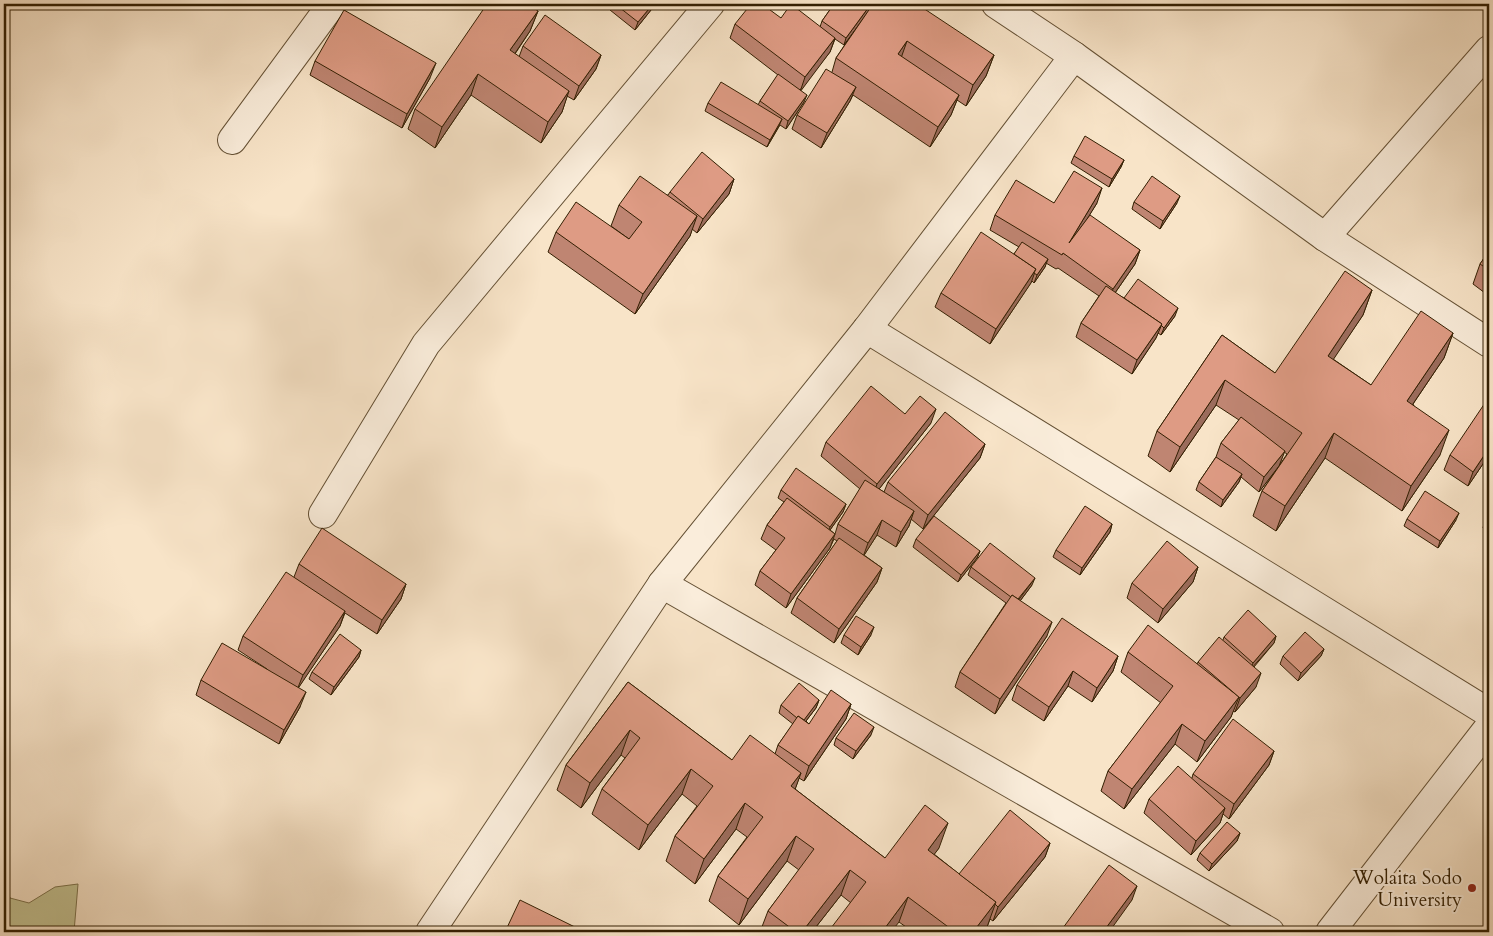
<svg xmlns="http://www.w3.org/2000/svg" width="1493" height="936" font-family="Cardo,serif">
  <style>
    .green { fill: #c3c292; stroke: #7b704a }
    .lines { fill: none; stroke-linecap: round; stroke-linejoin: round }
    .street-casing { stroke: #645034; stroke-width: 30 }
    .street { stroke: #faeddb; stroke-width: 28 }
    .wall { fill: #bf8572; stroke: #331f02 }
    .shaded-wall { fill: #9b6c5c; stroke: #331f02 }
    .building { fill: #de9b84; stroke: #331f02 }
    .poi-dot { fill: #8f2418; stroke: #faeddb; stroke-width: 2 }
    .labels { text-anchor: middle; stroke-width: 4; stroke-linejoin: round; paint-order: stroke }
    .poi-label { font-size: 19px; fill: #331f02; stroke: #faeddb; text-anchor: end }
  </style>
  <rect width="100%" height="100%" fill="#f8e4c8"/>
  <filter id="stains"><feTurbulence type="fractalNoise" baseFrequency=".004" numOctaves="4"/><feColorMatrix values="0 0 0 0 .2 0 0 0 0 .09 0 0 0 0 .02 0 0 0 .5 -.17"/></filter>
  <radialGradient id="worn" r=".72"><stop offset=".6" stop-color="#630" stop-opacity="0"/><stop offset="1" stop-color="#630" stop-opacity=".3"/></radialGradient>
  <polygon class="green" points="4,884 10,898 29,903 55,887 78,884 74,932 4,932"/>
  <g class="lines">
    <defs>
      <g id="street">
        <polyline points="996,4 1074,56 1325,237 1489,343"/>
        <polyline points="232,140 332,4"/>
        <polyline points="1325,237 1489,50"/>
        <polyline points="867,329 1489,713"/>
        <polyline points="323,514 426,344 710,4"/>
        <polyline points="662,584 1270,932"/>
        <polyline points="430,932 662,584 867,329 1074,56"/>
        <polyline points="1330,932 1489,727"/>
      </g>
    </defs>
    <use href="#street" class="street-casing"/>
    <use href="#street" class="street"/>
  </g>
  <g class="wall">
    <polygon points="598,4 607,4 605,8"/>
    <polygon points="612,4 653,4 651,10 635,30 610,10"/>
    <polygon points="834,4 994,55 986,76 966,106 957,100 951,115 930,147 853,95 850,101 821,148 792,129 797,115 832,72 836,58 862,19 844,45 835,39 830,52 800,90 804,102 786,129 780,125 767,147 705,111 708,103 758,105 760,101 778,75 730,38 735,24 781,18 820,27 822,21"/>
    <polygon points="538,11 530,31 515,54 519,57 523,46 601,55 596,69 574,100 567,96 562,112 541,143 471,95 435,148 408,129 415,109"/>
    <polygon points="315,61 430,78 402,128 310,75"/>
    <polygon points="1074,156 1124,160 1121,167 1109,187 1071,163"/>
    <polygon points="734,179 729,194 697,233 692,229 690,236 635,314 548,252 556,232 629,239 611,226 619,205 668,195 670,192"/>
    <polygon points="1134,202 1177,203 1160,229 1132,209"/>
    <polygon points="1054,203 1097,203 1088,217 1140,250 1135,264 1115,293 1124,298 1175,316 1161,335 1158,333 1156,338 1132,374 1076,337 1081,323 1099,296 1058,268 1056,269 1046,263 1045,267 1034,283 1032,281 990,344 935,307 941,293 1014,254 1019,247 990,230 995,215"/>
    <polygon points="1489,251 1489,296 1473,284 1480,264"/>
    <polygon points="1372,290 1363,315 1333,359 1371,385 1453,333 1444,358 1413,404 1440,455 1402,511 1325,458 1276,531 1253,516 1262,491 1287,454 1284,452 1279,466 1259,492 1241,477 1239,482 1221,507 1196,490 1199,482 1216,457 1221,443 1239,420 1216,405 1170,472 1148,456 1157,431 1222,335 1275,373"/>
    <polygon points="905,414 931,423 879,489 884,492 888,482 985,444 980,458 923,529 911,519 909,526 896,547 877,535 864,555 882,568 877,582 834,643 791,613 797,598 837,541 834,539 830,548 786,608 755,585 760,571 776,550 761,539 767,525 784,502 778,498 781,490 846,504 843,512 830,530 835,534 838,524 860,489 821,456 826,442"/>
    <polygon points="1450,455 1489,455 1468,486 1444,470"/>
    <polygon points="1489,514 1489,532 1483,528 1485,520"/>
    <polygon points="1407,519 1456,520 1438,548 1404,526"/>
    <polygon points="1112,524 1110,532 1080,575 1053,557 1056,550"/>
    <polygon points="916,539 980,551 977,558 958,582 913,547"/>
    <polygon points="299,564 406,584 401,599 377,634 345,613 340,626 298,688 300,707 279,744 196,695 201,680 267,669 238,650 243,636 294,577"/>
    <polygon points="971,567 1032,585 1020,601 1047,636 995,714 955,687 960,672 1006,603 968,575"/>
    <polygon points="1198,567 1193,582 1158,623 1127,598 1132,583"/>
    <polygon points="844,635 871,635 858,655 841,643"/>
    <polygon points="1276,636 1274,643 1254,667 1256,687 1235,712 1233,711 1231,717 1197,762 1175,744 1124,809 1101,791 1108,771 1161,703 1121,672 1128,652 1197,664 1198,662 1223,640 1224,637"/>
    <polygon points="1324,649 1321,656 1298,681 1280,664 1283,656"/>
    <polygon points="361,650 359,657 331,695 309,679 312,672"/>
    <polygon points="1118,656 1113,671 1092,702 1068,686 1044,721 1012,700 1017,685"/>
    <polygon points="628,682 732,760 775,754 778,745 793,724 779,713 781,705 819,700 816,708 806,721 809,724 851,704 846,719 804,781 799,778 795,789 885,858 939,848 934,854 959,874 1050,843 1045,857 993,921 990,919 987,927 983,932 913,932 899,922 851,903 841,895 812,932 760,932 768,911 799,870 787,861 739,925 709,901 718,876 747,837 736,829 695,884 666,861 675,836 697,806 682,794 639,850 592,814 602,789 625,758 621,755 581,808 557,790 566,765"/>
    <polygon points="871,735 853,759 834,745 836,738"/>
    <polygon points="1274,751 1269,765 1229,819 1223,814 1220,823 1191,855 1144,813 1149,799 1192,778 1193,774"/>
    <polygon points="1240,833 1237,841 1209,871 1197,860 1200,853"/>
  </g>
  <g class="shaded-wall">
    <polygon points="653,4 651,10 635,30 638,22"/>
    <polygon points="871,4 874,4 844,45 846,38"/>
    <polygon points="538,11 530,31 503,71 510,50"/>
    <polygon points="835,38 830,52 800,92 805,77"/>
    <polygon points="907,41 900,61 898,54"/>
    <polygon points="601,55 596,69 574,100 579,86"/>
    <polygon points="994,55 986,76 966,106 973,85"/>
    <polygon points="436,63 430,78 402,128 407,114"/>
    <polygon points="478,74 471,95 435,148 442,127"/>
    <polygon points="856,87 850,101 821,148 827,133"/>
    <polygon points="569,91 562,112 541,143 548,122"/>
    <polygon points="807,95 804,102 786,129 788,121"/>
    <polygon points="959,95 951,115 930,147 938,127"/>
    <polygon points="782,119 779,126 767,147 770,140"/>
    <polygon points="1124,160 1121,167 1109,187 1112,179"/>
    <polygon points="734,179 729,194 697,233 703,219"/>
    <polygon points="1102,188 1097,203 1065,255 1069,243"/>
    <polygon points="1180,196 1177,203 1160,229 1163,221"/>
    <polygon points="697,216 690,236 635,314 643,294"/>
    <polygon points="1140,250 1135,264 1108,303 1113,289"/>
    <polygon points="1048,259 1045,267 1034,283 1037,275"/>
    <polygon points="1036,269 1031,283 990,344 996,329"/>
    <polygon points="1372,290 1363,315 1319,381 1328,356"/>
    <polygon points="1178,308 1175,316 1161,335 1164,328"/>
    <polygon points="1162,324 1156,338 1132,374 1137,360"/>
    <polygon points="1453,333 1444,358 1398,426 1407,401"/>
    <polygon points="1225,380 1216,405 1170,472 1180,447"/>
    <polygon points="936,409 931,423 872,498 877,484"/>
    <polygon points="1449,430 1440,455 1402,511 1411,486"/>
    <polygon points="1334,433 1325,458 1276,531 1285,506"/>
    <polygon points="985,444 980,458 923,529 928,515"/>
    <polygon points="1489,448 1489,455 1468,486 1473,472"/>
    <polygon points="1285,451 1279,466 1259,492 1264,477"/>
    <polygon points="1242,474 1239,482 1221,507 1223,500"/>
    <polygon points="846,504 843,512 827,534 830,527"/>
    <polygon points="914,511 909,526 896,547 901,532"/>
    <polygon points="1459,513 1456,520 1438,548 1440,541"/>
    <polygon points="882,520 877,535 863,557 868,543"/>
    <polygon points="1112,524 1110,532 1080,575 1082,568"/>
    <polygon points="835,534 830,548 786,608 791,594"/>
    <polygon points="980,551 977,558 958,582 961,575"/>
    <polygon points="1198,567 1193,582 1158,623 1163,609"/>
    <polygon points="882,568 877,582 834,643 839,629"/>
    <polygon points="1035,578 1032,585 1014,609 1017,602"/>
    <polygon points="406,584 401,599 377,634 382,620"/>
    <polygon points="345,611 340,626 297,690 303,675"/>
    <polygon points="1052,622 1047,636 995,714 1000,699"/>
    <polygon points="874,627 871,635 858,655 861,647"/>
    <polygon points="1276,636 1274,643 1250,670 1253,663"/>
    <polygon points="1324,649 1321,656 1298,681 1301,673"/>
    <polygon points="361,650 359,657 331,695 334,687"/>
    <polygon points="1118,656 1113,671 1092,702 1097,688"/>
    <polygon points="1073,671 1068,686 1044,721 1049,707"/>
    <polygon points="1261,673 1256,687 1235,712 1240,698"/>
    <polygon points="306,692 300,707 279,744 284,730"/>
    <polygon points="1239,697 1231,717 1197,762 1205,741"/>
    <polygon points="819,700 816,708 799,730 802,722"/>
    <polygon points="851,704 846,719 804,781 809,766"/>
    <polygon points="1182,724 1175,744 1124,809 1132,789"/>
    <polygon points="874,727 871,735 853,759 856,751"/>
    <polygon points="630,730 621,755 581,808 590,783"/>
    <polygon points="1274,751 1269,765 1229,819 1234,804"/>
    <polygon points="691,769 682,794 639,850 648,825"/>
    <polygon points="801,773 792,798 791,786"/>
    <polygon points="745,803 736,829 695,884 704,859"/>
    <polygon points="1225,808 1220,823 1191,855 1196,841"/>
    <polygon points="948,823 939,848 919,875 928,850"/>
    <polygon points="1240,833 1237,841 1209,871 1212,864"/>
    <polygon points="796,836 787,861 739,925 748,899"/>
    <polygon points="1050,843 1045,857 993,921 998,907"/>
    <polygon points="850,870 841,895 812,932 802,932"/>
    <polygon points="1137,886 1132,900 1109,932 1103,932"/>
    <polygon points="908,897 899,922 891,932 882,932"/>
    <polygon points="996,902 987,927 983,932 973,932"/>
  </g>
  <g class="building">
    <polygon points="487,4 528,4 538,11 510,50 569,91 548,122 478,74 442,127 415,109"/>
    <polygon points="615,4 653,4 638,22"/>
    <polygon points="751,4 762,4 781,18 791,4 835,38 805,77 735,24"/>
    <polygon points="834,4 871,4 846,38 822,21"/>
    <polygon points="873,4 917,4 994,55 973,85 907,41 898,54 959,95 938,127 836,58"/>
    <polygon points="344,10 436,63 407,114 315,61"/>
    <polygon points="545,15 601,55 579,86 523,46"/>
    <polygon points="826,69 856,87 827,133 797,115"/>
    <polygon points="778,74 807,95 788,121 760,101"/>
    <polygon points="721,82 782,119 770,140 708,103"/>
    <polygon points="1085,136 1124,160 1112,179 1074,156"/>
    <polygon points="702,152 734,179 703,219 670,192"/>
    <polygon points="1074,171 1102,188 1069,243 1090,215 1140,250 1113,289 1063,253 1062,255 995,215 1016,180 1054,203"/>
    <polygon points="640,176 697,216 643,294 556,232 576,202 629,239 642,222 619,205"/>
    <polygon points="1152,176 1180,196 1163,221 1134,202"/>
    <polygon points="981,232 1036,269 996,329 941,293"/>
    <polygon points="1022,242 1048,259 1037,275 1034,273 1036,269 1014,254"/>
    <polygon points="1489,251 1489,270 1480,264"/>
    <polygon points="1345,271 1372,290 1328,356 1371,385 1421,311 1453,333 1407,401 1449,430 1411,486 1334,433 1285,506 1262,491 1302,433 1225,380 1180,447 1157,431 1222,335 1275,373"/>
    <polygon points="1138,279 1178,308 1164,328 1161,325 1162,324 1124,298"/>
    <polygon points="1106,286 1162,324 1137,360 1081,323"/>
    <polygon points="871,386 905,414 920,396 936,409 877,484 826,442"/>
    <polygon points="1489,397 1489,448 1473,472 1450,455"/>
    <polygon points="945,412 985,444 928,515 888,482"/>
    <polygon points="1241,417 1285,451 1264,477 1221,443"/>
    <polygon points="1216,457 1242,474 1223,500 1199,482"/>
    <polygon points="796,468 846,504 830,527 781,490"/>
    <polygon points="865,480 914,511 901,532 882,520 868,543 838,524"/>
    <polygon points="1425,491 1459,513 1440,541 1407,519"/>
    <polygon points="787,498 835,534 791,594 760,571 785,538 767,525"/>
    <polygon points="1085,506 1112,524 1082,568 1056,550"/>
    <polygon points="1489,514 1489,523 1485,520"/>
    <polygon points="934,516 980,551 961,575 916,539"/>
    <polygon points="322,528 406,584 382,620 299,564"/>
    <polygon points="839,538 882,568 839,629 797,598"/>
    <polygon points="1167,541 1198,567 1163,609 1132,583"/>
    <polygon points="990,543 1035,578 1018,599 1012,595 1011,597 971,567"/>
    <polygon points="286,572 345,611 303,675 243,636"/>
    <polygon points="1012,595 1052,622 1000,699 960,672"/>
    <polygon points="1248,610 1276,636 1253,663 1224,637"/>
    <polygon points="856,616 874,627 861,647 844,635"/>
    <polygon points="1062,618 1118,656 1097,688 1073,671 1049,707 1017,685"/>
    <polygon points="1148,625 1239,697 1205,741 1182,724 1132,789 1108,771 1173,686 1128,652"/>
    <polygon points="1305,632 1324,649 1301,673 1283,656"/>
    <polygon points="340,634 361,650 334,687 312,672"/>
    <polygon points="1219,637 1261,673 1240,698 1198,662"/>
    <polygon points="222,643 306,692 284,730 201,680"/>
    <polygon points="628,682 732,760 750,735 801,773 791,786 885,858 925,805 948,823 928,850 996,902 973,932 955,932 908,897 882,932 828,932 866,882 850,870 802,932 796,932 768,911 814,849 796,836 748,899 718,876 763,817 745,803 704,859 675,836 713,786 691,769 648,825 602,789 640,738 630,730 590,783 566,765"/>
    <polygon points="799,683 819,700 804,720 798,716 797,718 781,705"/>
    <polygon points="831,690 851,704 809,766 778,745 798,716 809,724"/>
    <polygon points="854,713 874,727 856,751 836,738"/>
    <polygon points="1233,719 1274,751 1234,804 1193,774"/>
    <polygon points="1178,766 1225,808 1196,841 1149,799"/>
    <polygon points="1010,810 1050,843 998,907 995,904 996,902 959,874"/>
    <polygon points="1227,822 1240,833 1212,864 1200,853"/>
    <polygon points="1109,865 1137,886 1103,932 1060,932"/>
    <polygon points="520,900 585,932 505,932"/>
  </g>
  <circle class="poi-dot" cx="1472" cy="888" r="5"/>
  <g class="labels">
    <g class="poi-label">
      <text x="1462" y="884">Wolaita Sodo<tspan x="1462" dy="22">University</tspan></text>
    </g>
  </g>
  <rect width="1493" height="936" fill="none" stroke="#f8e4c8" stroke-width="20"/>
  <rect x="5" y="5" width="1483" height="926" fill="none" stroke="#331f02" stroke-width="2.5"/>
  <rect x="10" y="10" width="1473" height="916" fill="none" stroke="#331f02"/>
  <rect width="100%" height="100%" filter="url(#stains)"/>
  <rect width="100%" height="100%" fill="url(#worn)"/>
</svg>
